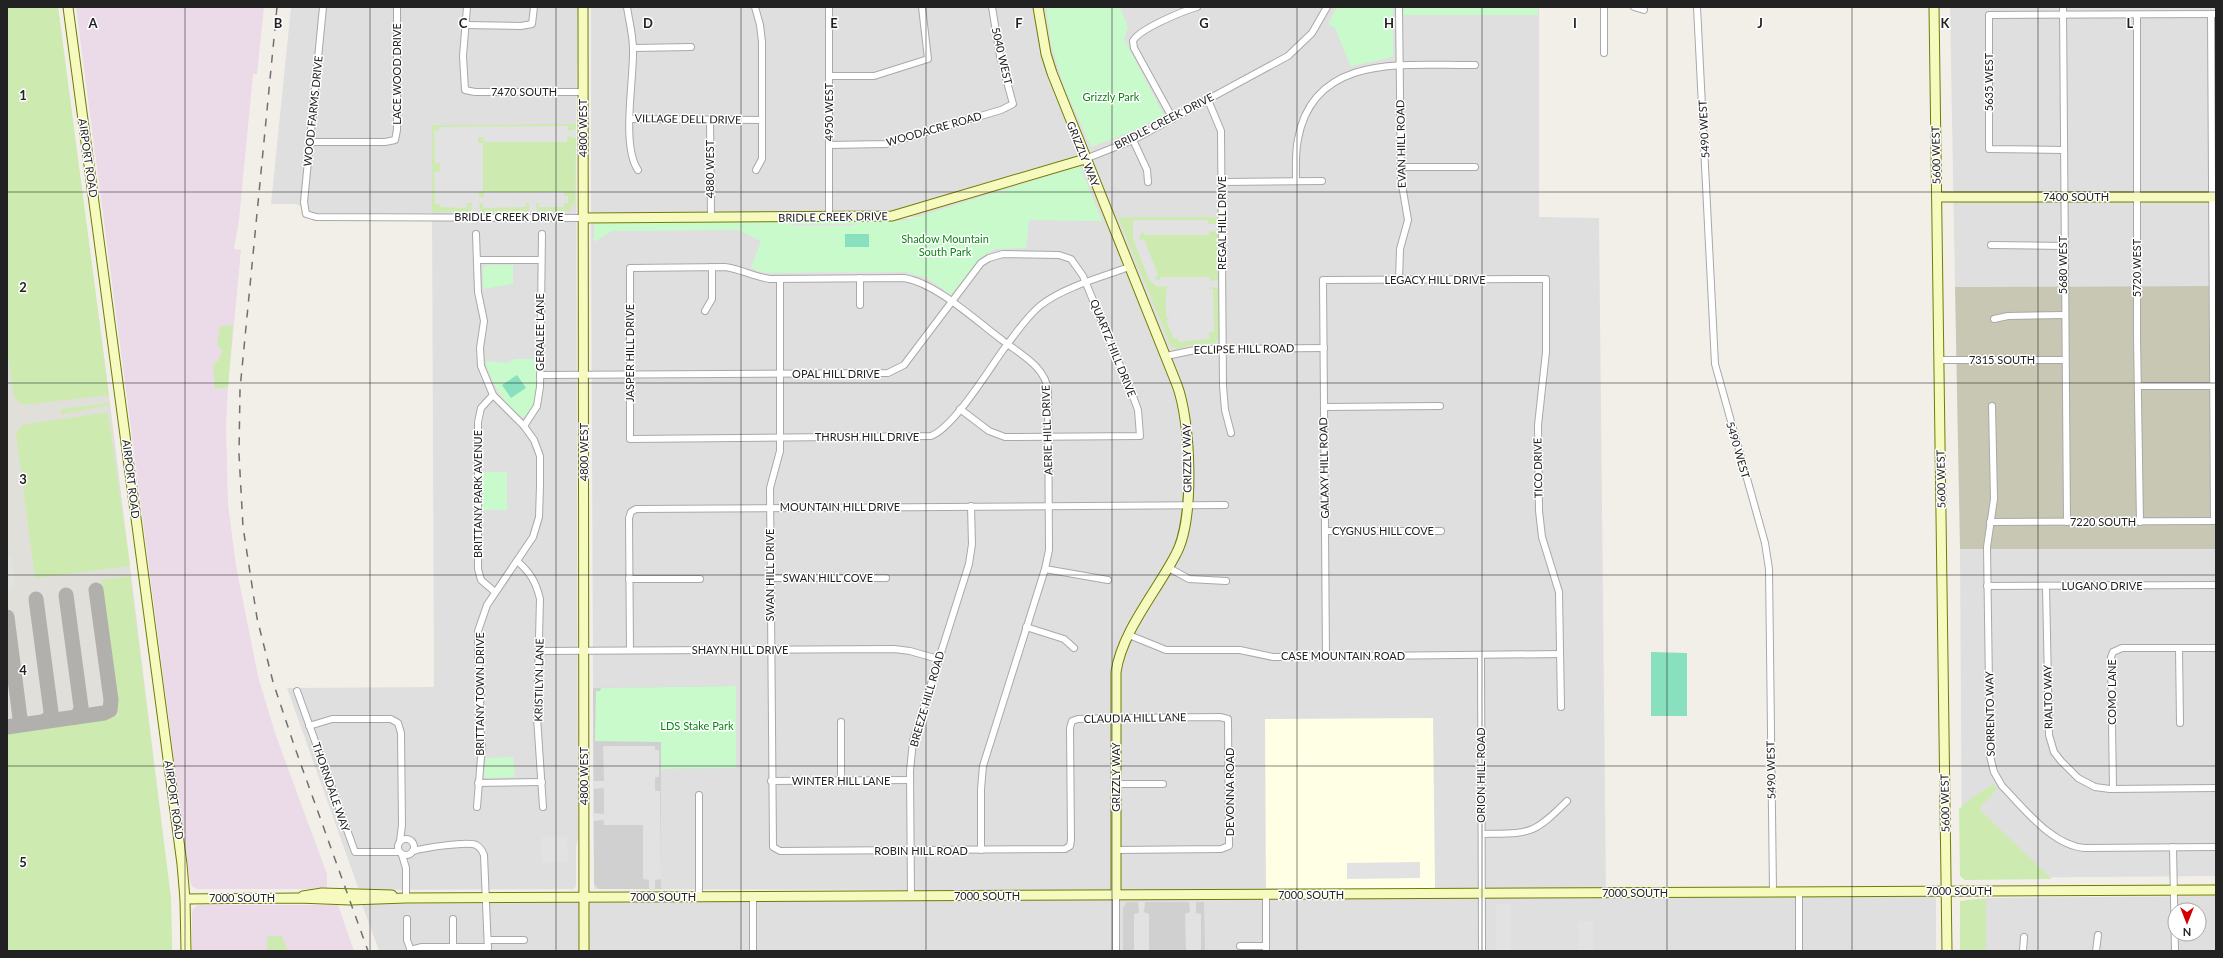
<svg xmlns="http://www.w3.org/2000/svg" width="2223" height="958" font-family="Lato,sans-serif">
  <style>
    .residential { fill: #e0dfdf; fill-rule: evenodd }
    .industrial { fill: #ebdbe8 }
    .education { fill: #ffffe5 }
    .religious { fill: #d0d0d0 }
    .airport { fill: #e1dfda }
    .construction { fill: #c7c7b4 }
    .grass { fill: #cdebb0 }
    .park { fill: #c8facc }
    .pitch { fill: #88e0be }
    .parking { fill: #e2e2e2 }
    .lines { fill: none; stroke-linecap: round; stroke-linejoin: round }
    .taxiway { stroke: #b1b0ac; stroke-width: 15 }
    .street-casing { stroke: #a9a9a9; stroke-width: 8 }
    .secondary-casing { stroke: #707d05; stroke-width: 11 }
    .street { stroke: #fff; stroke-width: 6 }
    .secondary { stroke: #f7fabf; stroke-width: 9 }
    .rail { stroke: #707070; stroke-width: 1.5; stroke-dasharray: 8 8; stroke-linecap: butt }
    .grid { fill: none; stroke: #222; stroke-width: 1; stroke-opacity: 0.55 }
    .labels { text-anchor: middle; stroke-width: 3; stroke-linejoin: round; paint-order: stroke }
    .street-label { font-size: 11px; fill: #222; stroke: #fff }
    .park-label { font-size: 11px; fill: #0c8416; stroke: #fff }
    .grid-label { font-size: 13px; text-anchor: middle; font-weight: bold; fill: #222; stroke: #fff; stroke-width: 3; stroke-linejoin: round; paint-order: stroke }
  </style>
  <rect width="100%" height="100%" fill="#f2efe9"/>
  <g class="residential">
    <polygon points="291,7 578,7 576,124 578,838 576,847 576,886 574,889 359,890 287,688 434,687 432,213 314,213 296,204 271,204"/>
    <polygon points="591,7 1539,7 1539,217 1599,218 1606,892 594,889 591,224 1006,217 795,217 591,212"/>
    <polygon points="1950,7 2216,7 2216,286 1955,287"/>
    <polygon points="1960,549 2216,549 2216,876 1962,878"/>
    <polygon points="1936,895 1936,951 379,951 362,904"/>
    <path d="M2216 896V951H1986V898ZM2175 910H2199V934H2175Z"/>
  </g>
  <g class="industrial">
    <polygon points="76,7 264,7 257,74 253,74 239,220 234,249 241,250 228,387 226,426 228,504 236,566 258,676 275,733 327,874 327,889 198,889 193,887 190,882"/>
    <polygon points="198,905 338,905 354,951 192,951 192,913 193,909"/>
  </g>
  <polygon class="education" points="1433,718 1435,889 1266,888 1265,719"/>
  <g class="religious">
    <polygon points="736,686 736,768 661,769 661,889 599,889 594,884 593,688"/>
    <polygon points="1127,902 1204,902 1205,951 1123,951 1123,908"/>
  </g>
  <polygon class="airport" points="7,7 58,7 109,395 171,899 172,951 7,951"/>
  <polygon class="construction" points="2216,286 2216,549 1960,549 1955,287"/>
  <g class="grass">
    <polygon points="7,7 58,7 109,395 22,405 14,397 7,348"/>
    <polygon points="576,124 575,206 572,205 570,209 571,211 432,212 432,125"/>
    <polygon points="1118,217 1219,217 1219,338 1216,343 1191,345 1177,349 1171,346"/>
    <polygon points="233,325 228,387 215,389 213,366 215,362 218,361 222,351 217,345 220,326"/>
    <polygon points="110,403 110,405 63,414 60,411 62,409"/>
    <polygon points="102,413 108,413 130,566 35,578 16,434 21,426 28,424"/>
    <polygon points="130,576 171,899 172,951 7,951 7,730 118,716 101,580"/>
    <polygon points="1993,784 1997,789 1979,809 2052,879 1965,880 1960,876 1959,809 1970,799"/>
    <polygon points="1986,898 1986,951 1960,951 1960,901"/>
    <polygon points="270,936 282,936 288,951 267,951 267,937"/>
  </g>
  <g class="park">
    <polygon points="1046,7 1120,7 1128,27 1124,39 1164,115 1128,133 1091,147 1065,89 1051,44"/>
    <path d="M1337 7H1393V56C1387 60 1360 63 1351 67L1335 28 1328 24Z"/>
    <rect x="1403" y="7" width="135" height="8"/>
    <polygon points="1080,166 1102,221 1029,220 1026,248 995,249 981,257 951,295 927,278 905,272 765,273 751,268 761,241 738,230 612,231 594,242 594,223 904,221"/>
    <polygon points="486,265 513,265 513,284 483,289 483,269"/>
    <path d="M515 359H536C536 373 539 411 523 417 506 408 489 380 486 361L506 363Z"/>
    <rect x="483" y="472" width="24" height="38"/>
    <polygon points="736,686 736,768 661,769 661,742 595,741 596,691 600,691 601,688"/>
    <polygon points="513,757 515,777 487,778 484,776 486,758"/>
  </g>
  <g class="pitch">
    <rect x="845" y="234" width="24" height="13"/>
    <polygon points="517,375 526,388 511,398 502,385"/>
    <polygon points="1651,652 1687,653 1687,716 1651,716"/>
  </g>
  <g class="parking">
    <polygon points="568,126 568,131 576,129 576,138 567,136 567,142 484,142 483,137 478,137 478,143 483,143 483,191 479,191 479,197 484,197 484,192 564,192 564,196 568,196 568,203 564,203 564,207 539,207 539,203 536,203 537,212 529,212 529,203 526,203 526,207 483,208 483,203 479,203 480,212 471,212 472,203 467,203 467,208 440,207 439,204 435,204 434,172 440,172 440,163 435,163 434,131 439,131 439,127"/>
    <polygon points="1133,220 1208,220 1208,224 1219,224 1219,232 1209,231 1209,235 1145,235 1143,231 1139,237 1140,240 1144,239 1158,275 1155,277 1156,280 1160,280 1160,277 1210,277 1210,281 1219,280 1219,288 1209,287 1209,289 1213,289 1214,332 1209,332 1209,339 1179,342 1178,338 1174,339 1166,321 1170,318 1166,317 1166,289 1170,287 1156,286 1149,280 1133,239"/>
    <polygon points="787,224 856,224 850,226 794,226"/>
    <polygon points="808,272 878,272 885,274 803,275"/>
    <polygon points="7,557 11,557 15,587 7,588"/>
    <polygon points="603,746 655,746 655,750 659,750 659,777 655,777 655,791 660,791 661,879 655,880 655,890 649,890 649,880 643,879 643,825 604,825 604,820 593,821 593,813 604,814 604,788 593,789 593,781 604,781"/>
    <polygon points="567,836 568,862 542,863 542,837"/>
    <polygon points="1420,862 1420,878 1347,879 1347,863"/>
    <polygon points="1189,901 1196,902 1196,913 1201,914 1201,951 1186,951 1185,914 1190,912"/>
    <polygon points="1138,902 1145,902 1144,912 1149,914 1149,951 1134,951 1134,914 1139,913"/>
    <rect x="1496" y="904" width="15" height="47"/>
    <rect x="1578" y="921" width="15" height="30"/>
  </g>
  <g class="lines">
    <g class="taxiway">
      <polyline points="66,595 81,707 80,712 76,717"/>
      <polyline points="36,599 51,712 50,717 45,721"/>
      <polyline points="7,617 20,718 20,722 16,725"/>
      <polyline points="7,727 104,713 110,710 111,700 96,590"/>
    </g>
    <defs>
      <g id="street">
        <polyline points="323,7 304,202 306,214 316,217 583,218"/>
        <polyline points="467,7 463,56 465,90 475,92 583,92"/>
        <path d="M627 7C629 21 633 35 633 49 634 80 621 145 638 170"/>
        <polyline points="755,7 760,25 762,42 762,159 756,170"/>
        <polyline points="829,7 829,218"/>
        <polyline points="1604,7 1604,53"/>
        <polyline points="1634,7 1644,10"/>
        <polyline points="1697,7 1715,364 1765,543 1769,569 1773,892"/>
        <polyline points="2063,7 2067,522"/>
        <polyline points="2211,14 2214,521"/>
        <polyline points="2137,15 2137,337 2140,522"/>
        <polyline points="466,25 521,26 532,24 534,7"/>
        <polyline points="633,48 691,47"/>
        <polyline points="829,76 874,76 928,59 922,7"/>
        <polyline points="1208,100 1221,131 1223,386 1225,410 1231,433"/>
        <polyline points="630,119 762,120"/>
        <path d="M1173 119 1134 48 1133 41C1139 29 1183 11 1197 7"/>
        <polyline points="710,120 711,218"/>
        <polyline points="1133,140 1147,170 1148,182"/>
        <polyline points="310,142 385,142 395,140 397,130 397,7"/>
        <polyline points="829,145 886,144 1001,110 1013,104 1000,56 992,7"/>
        <polyline points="2063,150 1989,149 1989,15 2216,14"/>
        <polyline points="1085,159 1133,140 1288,56 1312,33 1327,7"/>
        <polyline points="1400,167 1475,167"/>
        <path d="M1296 181C1296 167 1295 153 1298 139 1314 51 1409 66 1475 65"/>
        <polyline points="1222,182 1322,181"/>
        <polyline points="476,234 478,292 484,321 480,348 481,366 493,395 524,426 534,440 540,456 540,486 539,517 533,537 487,605 478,631 478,652 481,693 479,717 482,745 477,807"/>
        <polyline points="1991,245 2063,246"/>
        <polyline points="477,260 541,260"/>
        <polyline points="860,278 860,305"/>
        <polyline points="780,279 780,451 770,488 773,847 780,851 1065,849 1070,846 1071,840 1070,728 1072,721 1078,719 1115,718 1220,717 1228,719 1229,846 1221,849 1116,850"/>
        <polyline points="1399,280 1400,249 1408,220 1401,179 1399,7"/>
        <polyline points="705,311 712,299 712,267"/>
        <polyline points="1994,319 2008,316 2064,315"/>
        <polyline points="1166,356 1200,349 1324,348"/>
        <polyline points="1939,360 2065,360"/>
        <polyline points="540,375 888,373 904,365 981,263 989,258 1003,254 1059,255 1071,259 1083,276 1134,399 1138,410 1140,436 1005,437 989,431 960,409"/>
        <polyline points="2139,386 2216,386"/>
        <polyline points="493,395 481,408 478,422 478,569 481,580 495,592"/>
        <path d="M1992 406 1994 499 1987 547 1990 756 1994 772 2002 786C2024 808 2052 846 2085 848L2216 847"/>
        <polyline points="1324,407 1440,406"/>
        <polyline points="524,426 537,406 540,387 542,234"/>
        <polyline points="1990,522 2216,521"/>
        <polyline points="1325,531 1441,531"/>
        <path d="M517 561C530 572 536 582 540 599L537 717 543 807"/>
        <polyline points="1169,568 1189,579 1226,581"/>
        <polyline points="1045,569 1108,580"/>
        <polyline points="770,578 886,578"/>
        <polyline points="629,579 700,579"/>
        <polyline points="1987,586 2216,585"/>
        <polyline points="2046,586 2049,735 2054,752 2061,761 2078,778 2095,787 2110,789 2216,788"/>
        <polyline points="1026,627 1064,639 1074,648"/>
        <polyline points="1129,635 1166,650 1240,650 1273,657 1560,654"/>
        <polyline points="2179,648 2180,723"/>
        <polyline points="630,650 629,518 631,512 636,509 1225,505"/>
        <polyline points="540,651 894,649 910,651 938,659"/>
        <polyline points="1326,656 1323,280 1546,279 1546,352 1538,425 1539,511 1542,537 1559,592 1561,707"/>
        <polyline points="1481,656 1482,951"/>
        <polyline points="297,691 355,852 399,852"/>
        <polyline points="841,722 841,781"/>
        <polyline points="309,726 332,719 391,719 398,723 401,733 402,825 400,841"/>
        <polyline points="771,781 910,780"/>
        <polyline points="478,783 542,782"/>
        <polyline points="1116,784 1163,784"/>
        <polyline points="2113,789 2111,657 2113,652 2122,648 2216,648"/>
        <polyline points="699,795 699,897"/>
        <path d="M1482 834C1530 833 1532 836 1567 801"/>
        <circle cx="406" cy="847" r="8"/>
        <polyline points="2173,847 2175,951"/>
        <path d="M981 850V789L983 766 1045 569 1049 550 1048 391C1046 367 1020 354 1002 340 975 320 936 283 904 278L770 279C754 277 741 269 725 267L630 268V439L931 436C953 428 988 371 1003 350 1015 335 1026 317 1041 305 1064 287 1102 277 1129 267"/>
        <path d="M413 851C424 848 467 841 476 845 480 847 482 850 484 855L488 951"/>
        <polyline points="402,855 406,868 406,898"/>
        <polyline points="1116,895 1116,951"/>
        <polyline points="1266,895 1266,951"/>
        <polyline points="911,896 910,771 913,741 969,564 972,544 971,506"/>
        <polyline points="753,897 753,951"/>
        <polyline points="407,919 407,940 411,951"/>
        <polyline points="453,919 453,947"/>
        <polyline points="488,940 524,940"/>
        <polyline points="1240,946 1266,946"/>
        <polyline points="410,950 422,947 488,947"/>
        <polyline points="1799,951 1799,892"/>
        <polyline points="2023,951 2024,937"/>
        <polyline points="2096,951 2098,935"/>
      </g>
      <g id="secondary">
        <polyline points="68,7 182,864 185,899 186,951"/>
        <polyline points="583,7 584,951"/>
        <path d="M1038 7 1046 54 1052 73 1177 385C1191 422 1195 519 1176 554 1157 591 1122 631 1116 672V895"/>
        <polyline points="1934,7 1947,951"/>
        <polyline points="1937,197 2216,197"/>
        <polyline points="583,218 892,216 1085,159"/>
        <polyline points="303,896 322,893 392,895"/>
        <polyline points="185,899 298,898 350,900 406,898 2216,890"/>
      </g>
    </defs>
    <use href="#street" class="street-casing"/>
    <use href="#secondary" class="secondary-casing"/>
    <use href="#street" class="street"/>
    <use href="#secondary" class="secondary"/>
    <polyline class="rail" points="277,7 240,389 239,454 243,527 257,618 273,682 295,748 368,951"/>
  </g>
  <path class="grid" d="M185 7V951M370 7V951M556 7V951M741 7V951M926 7V951M1112 7V951M1297 7V951M1482 7V951M1667 7V951M1852 7V951M2038 7V951M7 192H2216M7 383H2216M7 575H2216M7 766H2216"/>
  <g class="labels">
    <g class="street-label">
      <text transform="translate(1002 56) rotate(77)" y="4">5040 WEST</text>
      <text transform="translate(397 74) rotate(-90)" y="4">LACE WOOD DRIVE</text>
      <text transform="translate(1989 82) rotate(-90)" y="4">5635 WEST</text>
      <text x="524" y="96">7470 SOUTH</text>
      <text transform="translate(313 111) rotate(-84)" y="4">WOOD FARMS DRIVE</text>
      <text transform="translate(829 112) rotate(-90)" y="4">4950 WEST</text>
      <text transform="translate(688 119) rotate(1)" y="4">VILLAGE DELL DRIVE</text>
      <text transform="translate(1164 121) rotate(-27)" y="4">BRIDLE CREEK DRIVE</text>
      <text transform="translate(583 128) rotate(-90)" y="4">4800 WEST</text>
      <text transform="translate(934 129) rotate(-16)" y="4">WOODACRE ROAD</text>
      <text transform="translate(1704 129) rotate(-93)" y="4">5490 WEST</text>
      <text transform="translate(1401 144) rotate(-91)" y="4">EVAN HILL ROAD</text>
      <text transform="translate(1083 154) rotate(68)" y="4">GRIZZLY WAY</text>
      <text transform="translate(1936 155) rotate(-91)" y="4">5600 WEST</text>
      <text transform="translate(88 158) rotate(82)" y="4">AIRPORT ROAD</text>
      <text transform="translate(710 169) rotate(-90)" y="4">4880 WEST</text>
      <text x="2076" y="201">7400 SOUTH</text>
      <text x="509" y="221">BRIDLE CREEK DRIVE</text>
      <text transform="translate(833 217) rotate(-1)" y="4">BRIDLE CREEK DRIVE</text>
      <text transform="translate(1222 223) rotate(-90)" y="4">REGAL HILL DRIVE</text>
      <text transform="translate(2063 265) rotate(-90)" y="4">5680 WEST</text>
      <text transform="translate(2137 268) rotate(-90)" y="4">5720 WEST</text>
      <text x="1435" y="284">LEGACY HILL DRIVE</text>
      <text transform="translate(540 332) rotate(-90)" y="4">GERALEE LANE</text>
      <text transform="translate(1113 348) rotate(68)" y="4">QUARTZ HILL DRIVE</text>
      <text transform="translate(1244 349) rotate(-1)" y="4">ECLIPSE HILL ROAD</text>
      <text transform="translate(630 353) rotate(-90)" y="4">JASPER HILL DRIVE</text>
      <text x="2002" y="364">7315 SOUTH</text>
      <text x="836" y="378">OPAL HILL DRIVE</text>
      <text transform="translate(1047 430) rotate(-92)" y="4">AERIE HILL DRIVE</text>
      <text x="867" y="441">THRUSH HILL DRIVE</text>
      <text transform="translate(1738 450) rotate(74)" y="4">5490 WEST</text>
      <text transform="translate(584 452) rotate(-90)" y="4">4800 WEST</text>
      <text transform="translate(1187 458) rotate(-91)" y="4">GRIZZLY WAY</text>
      <text transform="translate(1324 468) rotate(-91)" y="4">GALAXY HILL ROAD</text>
      <text transform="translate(1538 468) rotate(-91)" y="4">TICO DRIVE</text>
      <text transform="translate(131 479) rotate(83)" y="4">AIRPORT ROAD</text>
      <text transform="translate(1941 479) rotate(-91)" y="4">5600 WEST</text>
      <text transform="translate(478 494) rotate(-90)" y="4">BRITTANY PARK AVENUE</text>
      <text x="840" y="511">MOUNTAIN HILL DRIVE</text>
      <text x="2103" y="526">7220 SOUTH</text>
      <text x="1383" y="535">CYGNUS HILL COVE</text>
      <text transform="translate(770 575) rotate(-90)" y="4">SWAN HILL DRIVE</text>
      <text x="828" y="582">SWAN HILL COVE</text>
      <text x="2102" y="590">LUGANO DRIVE</text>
      <text x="740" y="654">SHAYN HILL DRIVE</text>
      <text x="1343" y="660">CASE MOUNTAIN ROAD</text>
      <text transform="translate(539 680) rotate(-89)" y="4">KRISTILYN LANE</text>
      <text transform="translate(2112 692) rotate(-90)" y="4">COMO LANE</text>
      <text transform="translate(480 694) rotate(-90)" y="4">BRITTANY TOWN DRIVE</text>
      <text transform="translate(2048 697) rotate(-91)" y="4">RIALTO WAY</text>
      <text transform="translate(927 699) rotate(-74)" y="4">BREEZE HILL ROAD</text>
      <text transform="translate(1990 714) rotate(-91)" y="4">SORRENTO WAY</text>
      <text transform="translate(1135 718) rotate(-1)" y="4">CLAUDIA HILL LANE</text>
      <text transform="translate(1771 770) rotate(-91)" y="4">5490 WEST</text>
      <text transform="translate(1481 775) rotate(-90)" y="4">ORION HILL ROAD</text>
      <text transform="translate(584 776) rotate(-90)" y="4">4800 WEST</text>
      <text transform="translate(1116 777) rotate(-90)" y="4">GRIZZLY WAY</text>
      <text x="841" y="785">WINTER HILL LANE</text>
      <text transform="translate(331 787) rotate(71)" y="4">THORNDALE WAY</text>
      <text transform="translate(1230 792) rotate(-90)" y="4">DEVONNA ROAD</text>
      <text transform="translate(174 800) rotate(82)" y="4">AIRPORT ROAD</text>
      <text transform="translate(1945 803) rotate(-91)" y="4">5600 WEST</text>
      <text x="921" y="855">ROBIN HILL ROAD</text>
      <text x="1959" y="895">7000 SOUTH</text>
      <text x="1635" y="897">7000 SOUTH</text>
      <text x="1311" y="899">7000 SOUTH</text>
      <text x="987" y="900">7000 SOUTH</text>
      <text x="663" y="901">7000 SOUTH</text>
      <text x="242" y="902">7000 SOUTH</text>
    </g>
    <g class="park-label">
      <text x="1111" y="101">Grizzly Park</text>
      <text x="945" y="243">Shadow Mountain<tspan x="945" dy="13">South Park</tspan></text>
      <text x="697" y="730">LDS Stake Park</text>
    </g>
  </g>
  <g class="grid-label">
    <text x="93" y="28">A</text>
    <text x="278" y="28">B</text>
    <text x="463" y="28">C</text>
    <text x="648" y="28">D</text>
    <text x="834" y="28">E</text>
    <text x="1019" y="28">F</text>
    <text x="1204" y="28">G</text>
    <text x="1389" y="28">H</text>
    <text x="1575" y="28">I</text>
    <text x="1760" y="28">J</text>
    <text x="1945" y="28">K</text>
    <text x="2130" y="28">L</text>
    <text x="23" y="100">1</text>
    <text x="23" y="292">2</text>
    <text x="23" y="484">3</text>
    <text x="23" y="675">4</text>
    <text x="23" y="867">5</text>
  </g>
  <rect width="2223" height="958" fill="none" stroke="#222222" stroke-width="16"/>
  <g transform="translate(2187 922) rotate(180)"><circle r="19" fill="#ffffff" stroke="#a7a7a7"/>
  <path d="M0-3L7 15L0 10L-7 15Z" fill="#d40000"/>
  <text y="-6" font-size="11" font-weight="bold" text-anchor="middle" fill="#222222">N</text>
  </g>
</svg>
